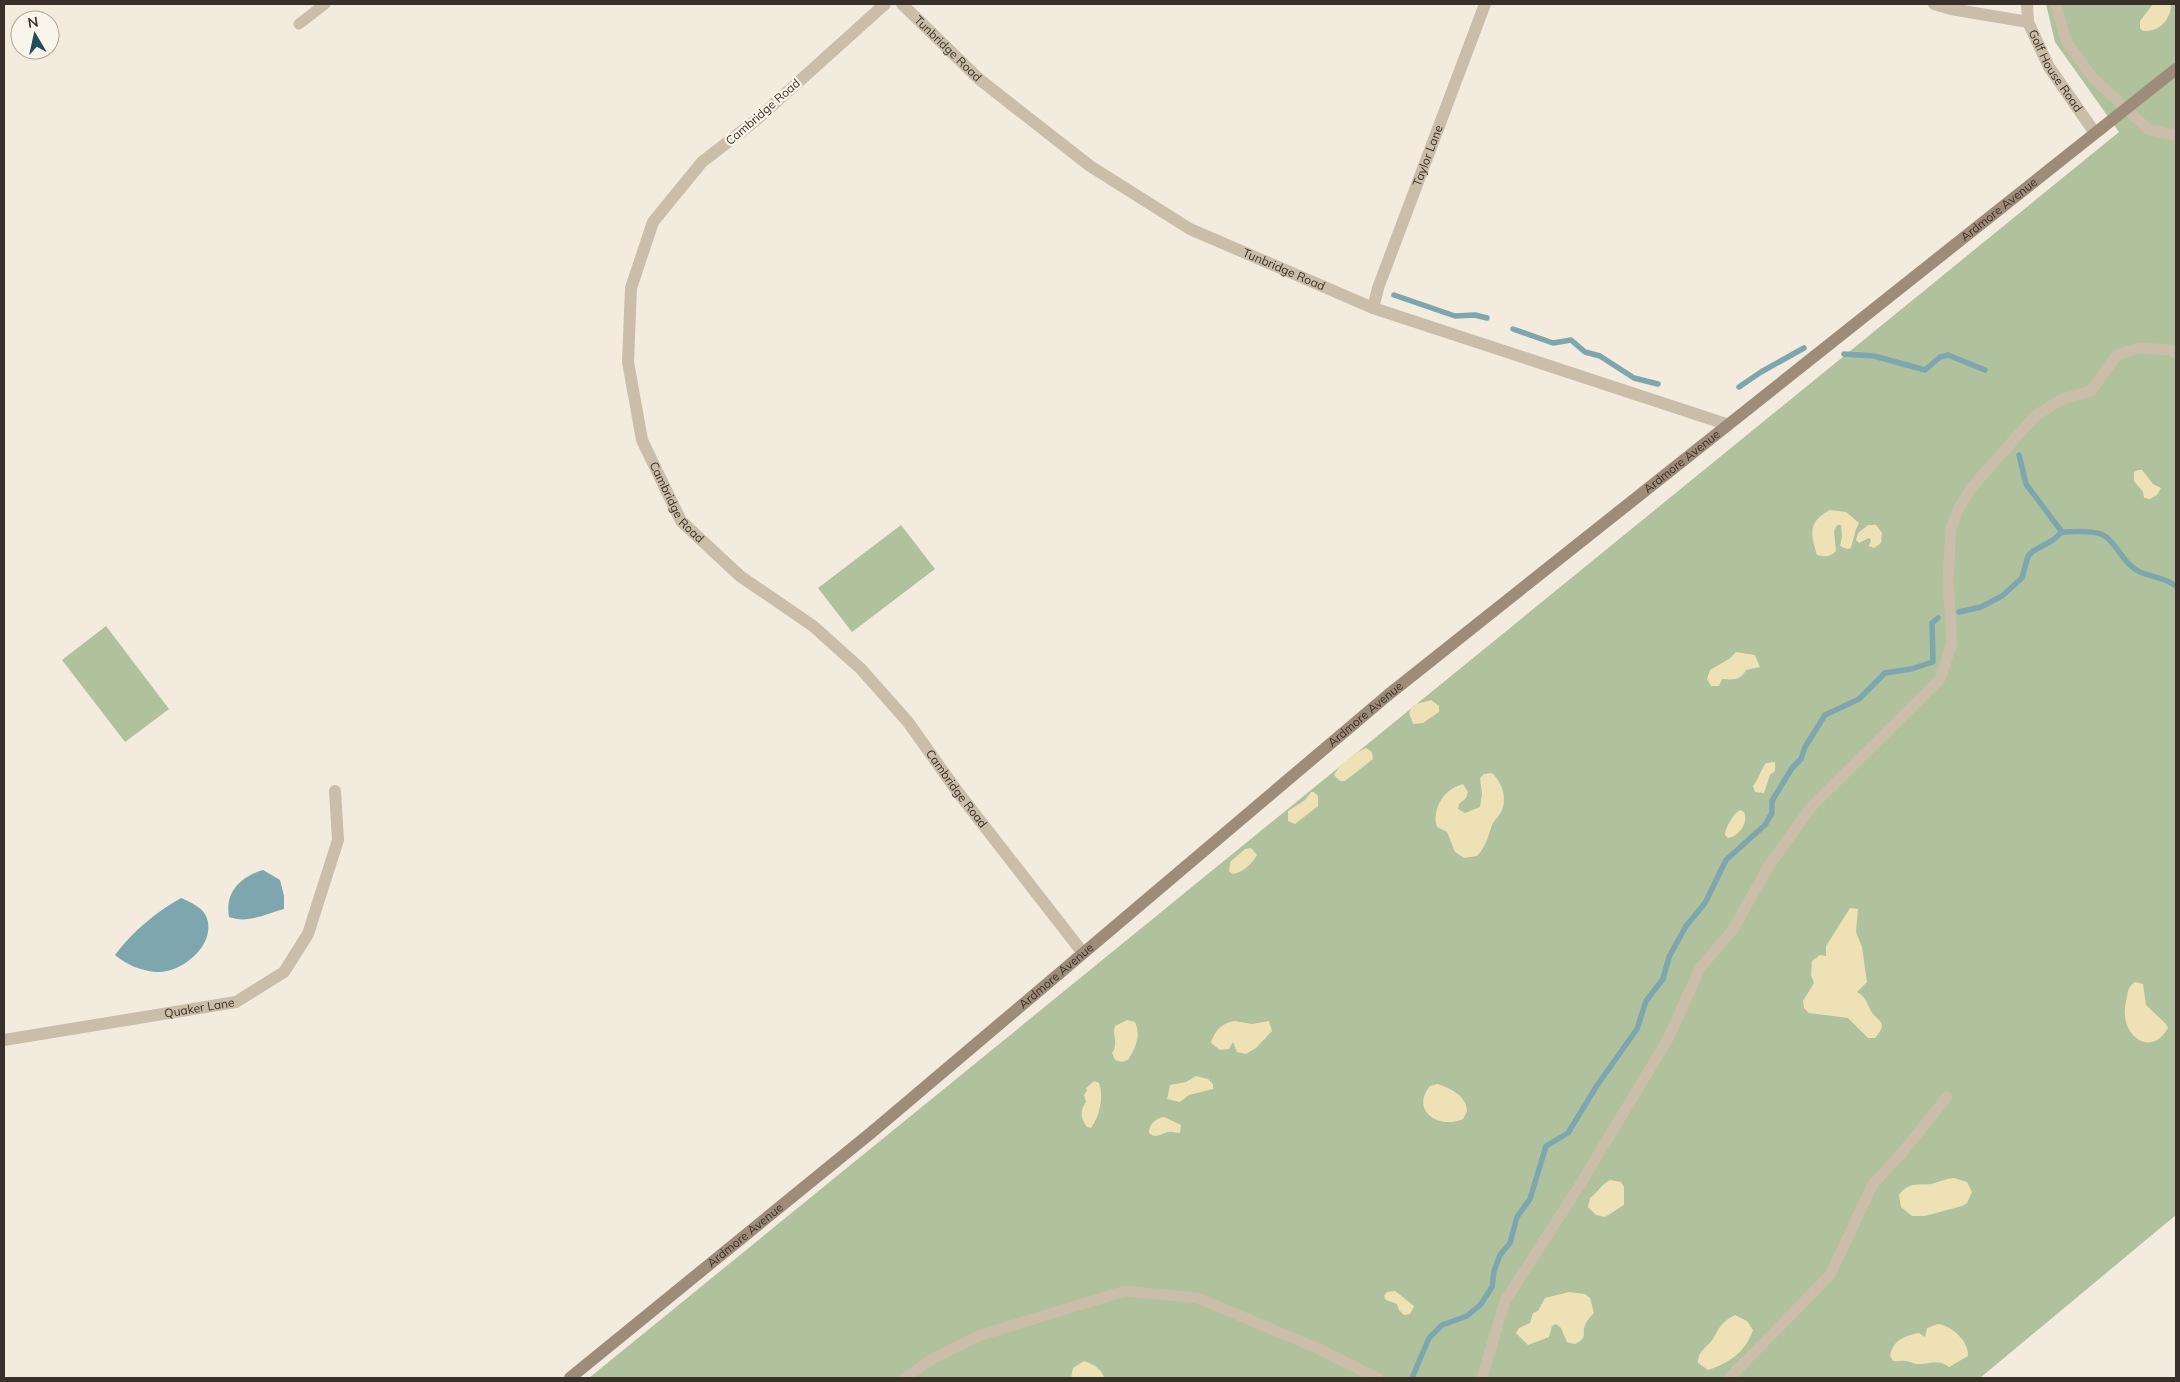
<svg xmlns="http://www.w3.org/2000/svg" width="2180" height="1382" font-family="Mulish,sans-serif">
  <style>
    .green { fill: #b0c19d }
    .sand { fill: #ede1b5 }
    .water { fill: #7da6af }
    .lines { fill: none; stroke-linecap: round; stroke-linejoin: round }
    .stream { stroke: #7da6af; stroke-width: 5.5 }
    .lane { stroke: #cabda9; stroke-width: 11 }
    .street { stroke: #cabda9; stroke-width: 12 }
    .secondary { stroke: #9e8c7b; stroke-width: 12 }
    .labels { text-anchor: middle; stroke-width: 4.5; stroke-linejoin: round; paint-order: stroke }
    .street-label { font-size: 12px; fill: #383029; stroke: #faf5ea }
  </style>
  <rect width="100%" height="100%" fill="#f2ebde"/>
  <g class="green">
    <polygon points="2046,4 2176,4 2176,1215 1980,1378 589,1378 2119,132 2055,42"/>
    <polygon points="901,525 935,569 852,632 818,588"/>
    <polygon points="106,626 169,709 125,742 62,660"/>
  </g>
  <g class="sand">
    <path d="M2153 4H2171C2171 20 2159 32 2143 31L2140 28V21Z"/>
    <polygon points="2138,470 2142,470 2153,484 2161,488 2157,495 2150,499 2144,498 2143,492 2134,481 2134,472"/>
    <path d="M1830 510 1846 512 1859 523 1856 529 1851 548 1847 549 1840 546 1842 536 1841 525H1837L1834 531 1836 551C1830 557 1826 557 1817 555 1811 534 1807 522 1830 510Z"/>
    <polygon points="1868,525 1876,525 1882,533 1881,543 1874,548 1869,546 1871,540 1869,538 1859,543 1856,540 1858,533"/>
    <path d="M1736 652 1755 655 1760 667 1746 670C1741 680 1733 680 1722 679L1719 686H1711L1707 679 1710 670 1729 659Z"/>
    <polygon points="1431,700 1439,706 1439,712 1423,723 1413,724 1409,713 1413,705"/>
    <path d="M1366 748 1372 752 1373 759 1345 781H1340L1334 775C1341 762 1354 753 1366 748Z"/>
    <path d="M1775 762V771L1770 775 1764 793 1755 792 1753 786C1759 779 1760 771 1766 763Z"/>
    <path d="M1492 773C1502 782 1508 799 1501 812 1498 818 1492 822 1491 828 1487 840 1486 846 1477 856L1464 858 1455 852 1447 832 1437 827C1431 809 1445 788 1463 784L1468 792 1466 798 1459 804 1458 809 1465 813 1480 807 1482 794 1480 778 1484 774Z"/>
    <polygon points="1311,792 1314,792 1318,796 1318,806 1295,824 1288,821 1288,811 1305,800"/>
    <path d="M1740 810 1744 812C1749 823 1738 837 1728 838L1725 835C1725 828 1733 814 1740 810Z"/>
    <path d="M1251 848 1257 855C1252 864 1242 873 1232 874L1229 871 1230 862 1245 849Z"/>
    <path d="M1850 908 1858 909 1856 932 1862 947 1867 982 1857 992C1867 998 1866 1002 1871 1011 1877 1022 1890 1021 1875 1038H1868L1848 1018 1809 1013 1804 1008 1803 1001 1814 983 1811 975 1812 961 1820 955 1826 956V946Z"/>
    <path d="M2135 982 2143 984 2146 1005 2166 1024 2168 1028C2151 1059 2118 1035 2126 1002 2128 993 2127 987 2135 982Z"/>
    <path d="M1127 1020 1135 1022C1141 1036 1136 1047 1128 1060L1122 1062 1115 1060 1112 1053C1119 1043 1112 1036 1115 1026Z"/>
    <path d="M1235 1021 1252 1024 1269 1021 1272 1031 1256 1048 1246 1054 1237 1052 1233 1042 1229 1049 1220 1050 1211 1043C1214 1031 1223 1022 1235 1021Z"/>
    <polygon points="1196,1076 1208,1079 1213,1084 1213,1089 1189,1095 1180,1102 1167,1099 1170,1085 1186,1082"/>
    <path d="M1094 1081 1099 1083C1104 1096 1100 1116 1091 1128L1087 1127C1081 1119 1079 1111 1086 1102L1084 1095 1087 1090 1086 1088Z"/>
    <path d="M1438 1084C1451 1089 1466 1095 1467 1111L1463 1119C1438 1130 1410 1110 1430 1086Z"/>
    <path d="M1164 1117 1181 1125 1180 1133C1175 1133 1172 1131 1168 1132 1160 1134 1156 1139 1149 1133 1149 1124 1156 1118 1164 1117Z"/>
    <path d="M1954 1178 1967 1182 1972 1192 1967 1203 1962 1206 1925 1216H1912L1901 1207 1899 1195C1909 1181 1917 1186 1931 1184 1939 1182 1945 1179 1954 1178Z"/>
    <path d="M1610 1180 1621 1182 1624 1187V1205L1605 1217 1596 1215 1588 1207 1590 1198C1598 1192 1601 1185 1610 1180Z"/>
    <polygon points="1395,1291 1414,1306 1410,1314 1404,1315 1399,1310 1397,1304 1386,1300 1384,1296 1387,1292"/>
    <path d="M1569 1292 1585 1294 1590 1298 1594 1313C1591 1316 1588 1319 1586 1323 1580 1335 1590 1336 1575 1344L1567 1342 1561 1328 1556 1324 1552 1326 1549 1337 1528 1345 1516 1333 1519 1328 1530 1323 1533 1313 1538 1311 1545 1298Z"/>
    <path d="M1735 1315 1747 1321 1753 1330C1745 1353 1729 1363 1708 1370L1698 1363C1698 1349 1708 1348 1714 1337 1720 1326 1723 1321 1735 1315Z"/>
    <path d="M1938 1324C1952 1326 1969 1341 1968 1356L1949 1367C1937 1358 1930 1365 1917 1364 1913 1364 1910 1361 1905 1361 1901 1360 1897 1362 1893 1361L1890 1356C1893 1340 1904 1336 1919 1333L1925 1337 1927 1328Z"/>
    <path d="M1084 1361C1093 1364 1102 1369 1104 1378H1071L1073 1368Z"/>
  </g>
  <g class="water">
    <path d="M263 870 280 880 284 896V909C265 914 248 924 229 917 225 892 240 877 263 870Z"/>
    <path d="M181 898C190 902 202 907 206 916 218 943 183 973 157 972 141 971 127 965 115 955 133 931 155 913 181 898Z"/>
  </g>
  <g class="lines">
    <g class="stream">
      <polyline points="1394,295 1455,316 1475,315 1487,318"/>
      <polyline points="1513,329 1553,343 1571,340 1585,352 1600,356 1634,378 1658,384"/>
      <polyline points="1844,354 1874,356 1925,370 1940,357 1948,355 1985,370"/>
      <polyline points="1739,387 1761,372 1804,348"/>
      <path d="M2019 455 2026 484 2062 532C2074 532 2089 530 2101 534 2116 540 2122 564 2140 572 2152 577 2166 578 2176 586"/>
      <polyline points="1959,612 1981,607 2002,596 2022,578 2028,556 2033,551 2053,540 2062,532"/>
      <polyline points="1412,1378 1429,1338 1442,1325 1467,1316 1481,1304 1492,1287 1494,1271 1500,1255 1510,1243 1517,1217 1530,1199 1546,1146 1568,1133 1596,1087 1637,1029 1646,1001 1663,979 1669,957 1686,926 1705,903 1726,860 1765,825 1772,813 1772,801 1792,768 1801,759 1805,747 1825,715 1859,699 1885,673 1911,669 1933,662 1932,623 1938,618"/>
    </g>
    <g class="lane">
      <polyline points="2056,4 2066,41 2093,78 2149,130 2176,135"/>
      <polyline points="299,24 325,4"/>
      <polyline points="905,1378 932,1359 978,1336 1125,1291 1198,1298 1319,1349 1377,1378"/>
      <polyline points="1482,1378 1505,1301 1576,1191 1668,1039 1700,968 1734,928 1768,867 1811,807 1940,679 1952,643 1948,581 1951,528 1960,506 1972,487 2035,416 2062,399 2091,391 2117,355 2138,348 2171,350 2176,353"/>
      <polyline points="1729,1378 1830,1275 1873,1184 1901,1154 1947,1097"/>
    </g>
    <g class="street">
      <path id="s1" d="M885 4 755 121 702 162 653 222 631 288 628 362 642 440 681 521 740 576 813 626 861 669 908 722 957 791 1083 953"/>
      <path id="s2" d="M902 4 979 79 1090 166 1190 229 1373 308 1726 424"/>
      <polyline points="1934,4 1951,9 2028,22"/>
      <path id="s3" d="M2027 4 2028 22 2049 67 2095 133"/>
      <path id="s4" d="M1373 308 1378 288 1485 4"/>
      <path id="s5" d="M4 1040 236 1002 284 972 308 934 338 840 335 791"/>
    </g>
    <path class="secondary" id="s6" d="M570 1378 872 1132 1388 695 2176 69"/>
  </g>
  <g class="labels">
    <g class="street-label">
      <text dy="4" stroke="none"><textPath href="#s2" startOffset="64">Tunbridge Road</textPath></text>
      <text dy="4" stroke="none"><textPath href="#s3" startOffset="74">Golf House Road</textPath></text>
      <text transform="translate(763 112) rotate(-41)" y="4">Cambridge Road</text>
      <text dy="4" stroke="none"><textPath href="#s4" startOffset="162">Taylor Lane</textPath></text>
      <text dy="4" stroke="none"><textPath href="#s6" startOffset="1846">Ardmore Avenue</textPath></text>
      <text dy="4" stroke="none"><textPath href="#s2" startOffset="469">Tunbridge Road</textPath></text>
      <text dy="4" stroke="none"><textPath href="#s6" startOffset="1441">Ardmore Avenue</textPath></text>
      <text dy="4" stroke="none"><textPath href="#s1" startOffset="614">Cambridge Road</textPath></text>
      <text dy="4" stroke="none"><textPath href="#s6" startOffset="1036">Ardmore Avenue</textPath></text>
      <text dy="4" stroke="none"><textPath href="#s1" startOffset="1019">Cambridge Road</textPath></text>
      <text dy="4" stroke="none"><textPath href="#s6" startOffset="631">Ardmore Avenue</textPath></text>
      <text dy="4" stroke="none"><textPath href="#s5" startOffset="198">Quaker Lane</textPath></text>
      <text dy="4" stroke="none"><textPath href="#s6" startOffset="226">Ardmore Avenue</textPath></text>
    </g>
  </g>
  <rect width="2180" height="1382" fill="none" stroke="#383029" stroke-width="10"/>
  <g transform="translate(35 35) rotate(351)"><circle r="24" fill="#faf5ea" stroke="#aca69d"/>
  <path d="M0-4L9 19L0 12L-9 19Z" fill="#1f4d59"/>
  <text y="-8" font-size="14" font-weight="bold" text-anchor="middle" fill="#383029">N</text>
  </g>
</svg>
